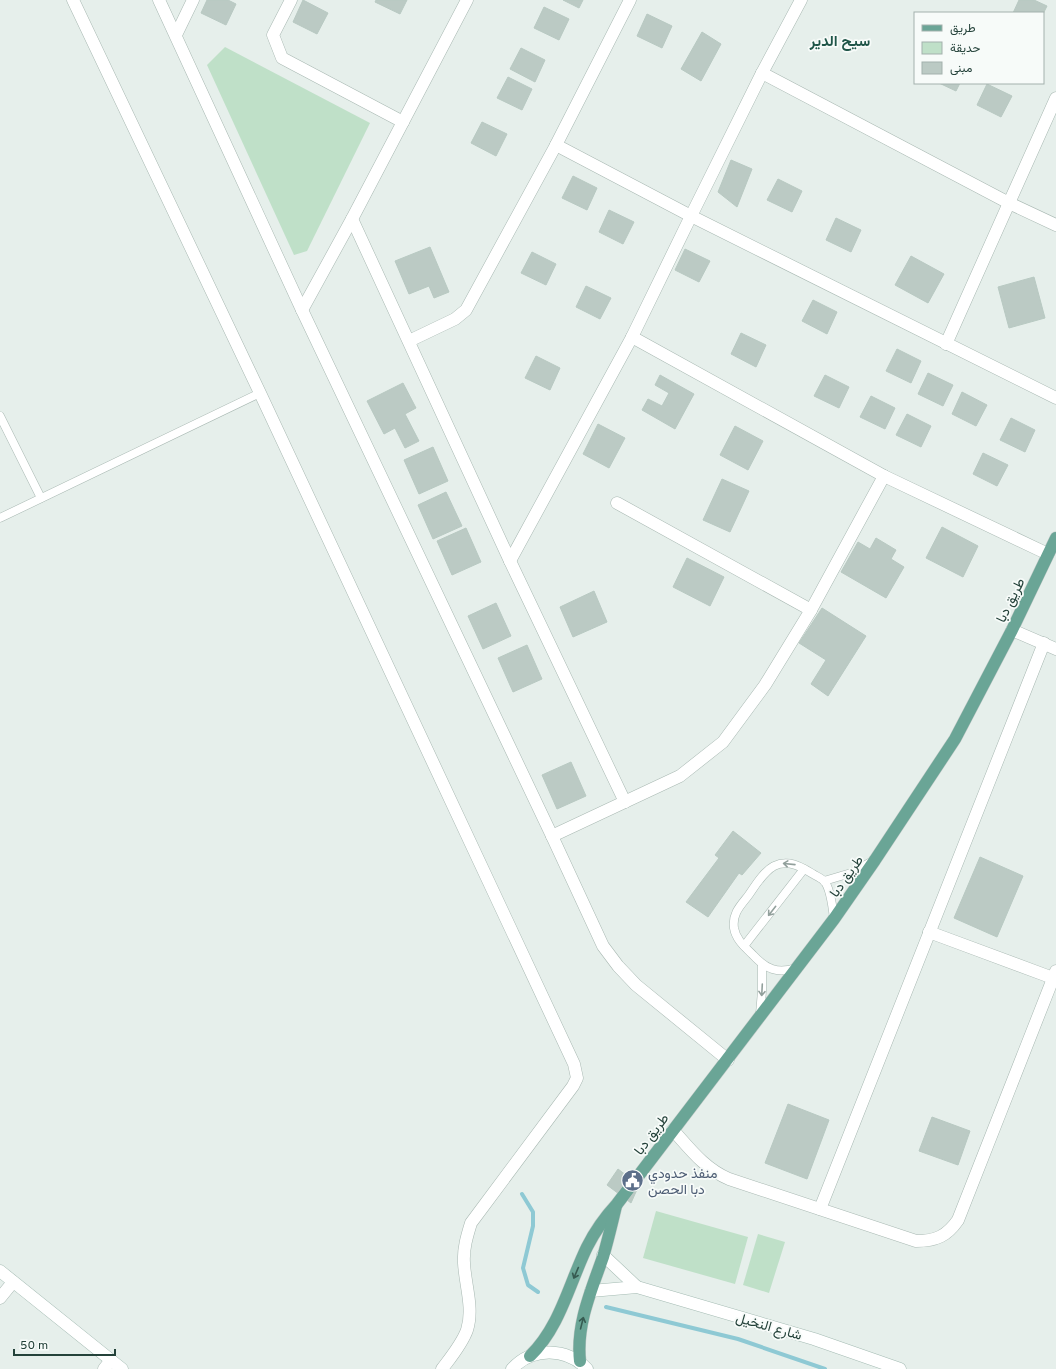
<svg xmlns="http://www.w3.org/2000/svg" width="1056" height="1369" font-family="Overpass,Vazirmatn,sans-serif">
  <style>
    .green { fill: #bfe0c8 }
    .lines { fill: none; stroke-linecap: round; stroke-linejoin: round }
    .stream { stroke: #8ec9d4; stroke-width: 4 }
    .building { fill: #bbcac4; stroke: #b8c9c2 }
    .lane-casing { stroke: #a8b8b2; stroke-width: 9 }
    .street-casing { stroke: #a8b8b2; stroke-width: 13 }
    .secondary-casing { stroke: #a4bbb3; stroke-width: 13 }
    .primary-casing { stroke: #c2cac8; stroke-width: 13 }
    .lane { stroke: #fff; stroke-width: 8 }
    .street { stroke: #fff; stroke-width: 12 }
    .secondary { stroke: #fff; stroke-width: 12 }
    .primary { stroke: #6aa596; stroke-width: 12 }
    .oneway { stroke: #92a09c }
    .oneway2 { stroke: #365b51 }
    .labels { text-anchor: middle; stroke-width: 3.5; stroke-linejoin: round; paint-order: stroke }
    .street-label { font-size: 14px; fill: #24423a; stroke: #f7fbf9 }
    .service-label { font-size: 14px; fill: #4e5e75; stroke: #f7fbf9; text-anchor: start }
    .neighbourhood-label { font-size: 15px; font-weight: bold; fill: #1f5548; stroke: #f7fbf9 }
  </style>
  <rect width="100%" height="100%" fill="#e6efeb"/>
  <g class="green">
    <polygon points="225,47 370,123 307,251 294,255 207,65"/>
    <polygon points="656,1211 748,1237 735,1284 643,1258"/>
    <polygon points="758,1234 785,1242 769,1293 743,1285"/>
  </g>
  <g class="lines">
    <g class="stream">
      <polyline points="522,1194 533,1212 533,1226 523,1268 528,1285 538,1292"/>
      <polyline points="606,1307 738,1339 825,1369"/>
    </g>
  </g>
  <g class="building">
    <polygon points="207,0 228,0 236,4 226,25 201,13"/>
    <polygon points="303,0 328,13 317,34 293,22"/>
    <polygon points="376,0 407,0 400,14 375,2"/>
    <polygon points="563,0 583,0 579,8"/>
    <polygon points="1019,0 1034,0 1047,6 1043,14 1043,13 1013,13"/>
    <polygon points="544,7 569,19 559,40 534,28"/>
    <polygon points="647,14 672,26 662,48 637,36"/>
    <polygon points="702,32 721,44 701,81 681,69"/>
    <polygon points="521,48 545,60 535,82 510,69"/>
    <polygon points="508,77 532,89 522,110 497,98"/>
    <polygon points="939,83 960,83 956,91"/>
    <polygon points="987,84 1012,96 1001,117 977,105"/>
    <polygon points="482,122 507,134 496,156 471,143"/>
    <polygon points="731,160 752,169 737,207 718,192"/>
    <polygon points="573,176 597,188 587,210 562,198"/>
    <polygon points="778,179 802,191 792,212 767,200"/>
    <polygon points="609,210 634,222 623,244 599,232"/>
    <polygon points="836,218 861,230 851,252 826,240"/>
    <polygon points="430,247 449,292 434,298 429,286 409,294 395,261"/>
    <polygon points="685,249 710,261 699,282 675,270"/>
    <polygon points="532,252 556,264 546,285 521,273"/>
    <polygon points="911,256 944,274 928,303 895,285"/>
    <polygon points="1034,277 1045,318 1009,328 998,287"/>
    <polygon points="586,286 611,298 600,319 576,307"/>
    <polygon points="813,300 837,312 827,334 802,321"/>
    <polygon points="741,333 766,345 756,367 731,354"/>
    <polygon points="897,349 921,361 911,383 886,371"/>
    <polygon points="536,356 560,368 550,390 525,378"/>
    <polygon points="928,373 953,385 943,406 918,394"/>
    <polygon points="660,375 694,394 675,429 642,410 648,399 662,406 669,393 655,385"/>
    <polygon points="825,375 849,387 839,408 814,396"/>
    <polygon points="403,383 416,408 405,414 419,441 405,448 395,428 384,434 367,401"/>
    <polygon points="962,392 987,405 976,426 952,414"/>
    <polygon points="871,396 895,408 885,429 860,417"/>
    <polygon points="907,414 931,426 921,447 896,435"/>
    <polygon points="1011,418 1035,430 1025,452 1000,440"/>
    <polygon points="598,424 625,438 609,468 583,454"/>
    <polygon points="735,426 763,441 748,470 720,455"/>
    <polygon points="433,447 448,481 419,494 404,460"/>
    <polygon points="983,453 1008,465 997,486 973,474"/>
    <polygon points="722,479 749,491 730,532 703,520"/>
    <polygon points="446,492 462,526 433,539 418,505"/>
    <polygon points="942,527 978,546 963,577 926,558"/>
    <polygon points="466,528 481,562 452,575 437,541"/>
    <polygon points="876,538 896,550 891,559 904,567 886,598 841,572 858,542 870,549"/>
    <polygon points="687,558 724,577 710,606 673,587"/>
    <polygon points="594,591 607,622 573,637 560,607"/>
    <polygon points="496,603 511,636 483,649 468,616"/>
    <polygon points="822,608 866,636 828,696 811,684 826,660 799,643"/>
    <polygon points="527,645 542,679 513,692 498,658"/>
    <polygon points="571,762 586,796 557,809 542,775"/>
    <polygon points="733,831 761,853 742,875 739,873 708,917 686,902 719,858 715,855"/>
    <polygon points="980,857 1023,876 997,937 954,918"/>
    <polygon points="788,1104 829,1120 807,1179 765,1163"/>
    <polygon points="932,1117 970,1131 958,1165 919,1151"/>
    <polygon points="618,1169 639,1185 631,1203 607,1185"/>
  </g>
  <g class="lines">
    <defs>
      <g id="lane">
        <polyline points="0,416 41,498"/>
        <polyline points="0,518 260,393"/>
        <polyline points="824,881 851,873 871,862"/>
        <polyline points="744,946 804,869"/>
        <path d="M796 968C777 974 766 969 753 955 745 947 736 940 734 928 732 914 740 906 748 896 755 886 763 872 774 866 789 859 801 867 813 874 816 876 821 878 824 881 830 887 833 910 834 919"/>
        <polyline points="760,1014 762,991 762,965"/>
      </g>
      <g id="street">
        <path d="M73 0 260 393 574 1064 577 1078 573 1086 471 1223C467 1236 463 1249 464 1263 465 1285 474 1308 467 1330 462 1344 451 1357 442 1369"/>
        <polyline points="159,0 302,310 552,836 603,946 618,966 636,985 728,1060"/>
        <polyline points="291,0 273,35 282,58 403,122"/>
        <polyline points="176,35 193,0"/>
        <polyline points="762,73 1009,203 1056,98"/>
        <polyline points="556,145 691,216 1056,398"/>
        <polyline points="352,219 510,561 625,802"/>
        <polyline points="302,310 352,219 467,0"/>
        <polyline points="632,337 884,476 1048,554"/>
        <polyline points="409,341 455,319 466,310 556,145 630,0"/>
        <polyline points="946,344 1009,203 1056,225"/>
        <polyline points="617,503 811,610"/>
        <polyline points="510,561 632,337 691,216 762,73 801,0"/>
        <polyline points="1012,630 1056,649"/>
        <polyline points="552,836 680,776 723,742 765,685 811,610 884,476"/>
        <polyline points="929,932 1053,978"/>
        <path d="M673 1130C690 1149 705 1169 729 1179L916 1241C936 1241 947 1236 958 1220L1056 971"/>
        <polyline points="820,1209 1044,643"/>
        <polyline points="0,1298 13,1282"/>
        <polyline points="104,1369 111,1360"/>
      </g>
      <g id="secondary">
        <polyline points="603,1255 637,1287"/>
        <polyline points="0,1271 122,1369"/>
        <polyline points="591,1291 637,1287 814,1339 900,1369"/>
        <path d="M512 1369C533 1346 567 1348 587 1369"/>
      </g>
      <g id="primary">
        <path d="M530 1356C560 1327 569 1284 587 1247 595 1231 605 1217 617 1204L834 919 875 860 955 739 1012 630 1056 538"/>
        <path d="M580 1361C576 1325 591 1291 603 1257 608 1240 612 1223 616 1206"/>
      </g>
    </defs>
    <use href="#lane" class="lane-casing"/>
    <use href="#street" class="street-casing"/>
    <use href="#secondary" class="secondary-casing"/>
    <use href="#primary" class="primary-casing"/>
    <use href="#lane" class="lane"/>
    <use href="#street" class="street"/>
    <use href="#secondary" class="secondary"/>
    <use href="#primary" class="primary"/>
  </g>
  <defs><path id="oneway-shaft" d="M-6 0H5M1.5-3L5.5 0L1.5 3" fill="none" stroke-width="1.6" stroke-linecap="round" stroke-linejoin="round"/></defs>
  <g class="oneway">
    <use href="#oneway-shaft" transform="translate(789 864) rotate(-174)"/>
    <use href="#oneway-shaft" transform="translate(772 911) rotate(128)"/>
    <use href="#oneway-shaft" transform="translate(762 990) rotate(93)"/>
  </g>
  <g class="oneway2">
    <use href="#oneway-shaft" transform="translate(576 1273) rotate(113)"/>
    <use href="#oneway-shaft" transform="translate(582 1323) rotate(-76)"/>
  </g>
  <defs>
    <symbol id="civic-disc" viewBox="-11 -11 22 22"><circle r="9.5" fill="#5c6f8a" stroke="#f7fbf9"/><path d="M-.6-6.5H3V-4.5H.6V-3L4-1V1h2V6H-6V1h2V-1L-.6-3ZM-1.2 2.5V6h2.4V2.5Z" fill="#fff"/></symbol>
  </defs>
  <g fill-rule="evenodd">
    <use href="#civic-disc" x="620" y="1168" width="25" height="25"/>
  </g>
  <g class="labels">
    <g class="street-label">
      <text transform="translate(1010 600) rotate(-64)" y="5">طريق دبا</text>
      <text transform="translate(846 876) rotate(-55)" y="5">طريق دبا</text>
      <text transform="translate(651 1134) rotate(-53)" y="5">طريق دبا</text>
      <text transform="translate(769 1326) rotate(16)" y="5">شارع النخيل</text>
    </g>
    <g class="service-label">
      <text x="648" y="1178">منفذ حدودي<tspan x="648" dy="16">دبا الحصن</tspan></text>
    </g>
    <g class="neighbourhood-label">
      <text x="840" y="46">سيح الدير</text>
    </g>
  </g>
  <rect x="914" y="12" width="130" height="72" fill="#f7fbf9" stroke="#a3b1ad"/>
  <rect x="922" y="25" width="20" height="6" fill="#6aa596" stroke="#a3b1ad"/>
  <text x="950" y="32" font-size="12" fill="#24423a">طريق</text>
  <rect x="922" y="42" width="20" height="12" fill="#bfe0c8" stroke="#a3b1ad"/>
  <text x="950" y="52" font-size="12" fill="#24423a">حديقة</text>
  <rect x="922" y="62" width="20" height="12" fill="#bbcac4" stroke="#a3b1ad"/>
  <text x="950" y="72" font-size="12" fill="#24423a">مبنى</text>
  <path d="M14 1349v6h101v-6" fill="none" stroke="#24423a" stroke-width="2"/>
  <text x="20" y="1349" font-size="12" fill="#24423a" stroke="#f7fbf9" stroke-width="3" paint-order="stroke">50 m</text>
</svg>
